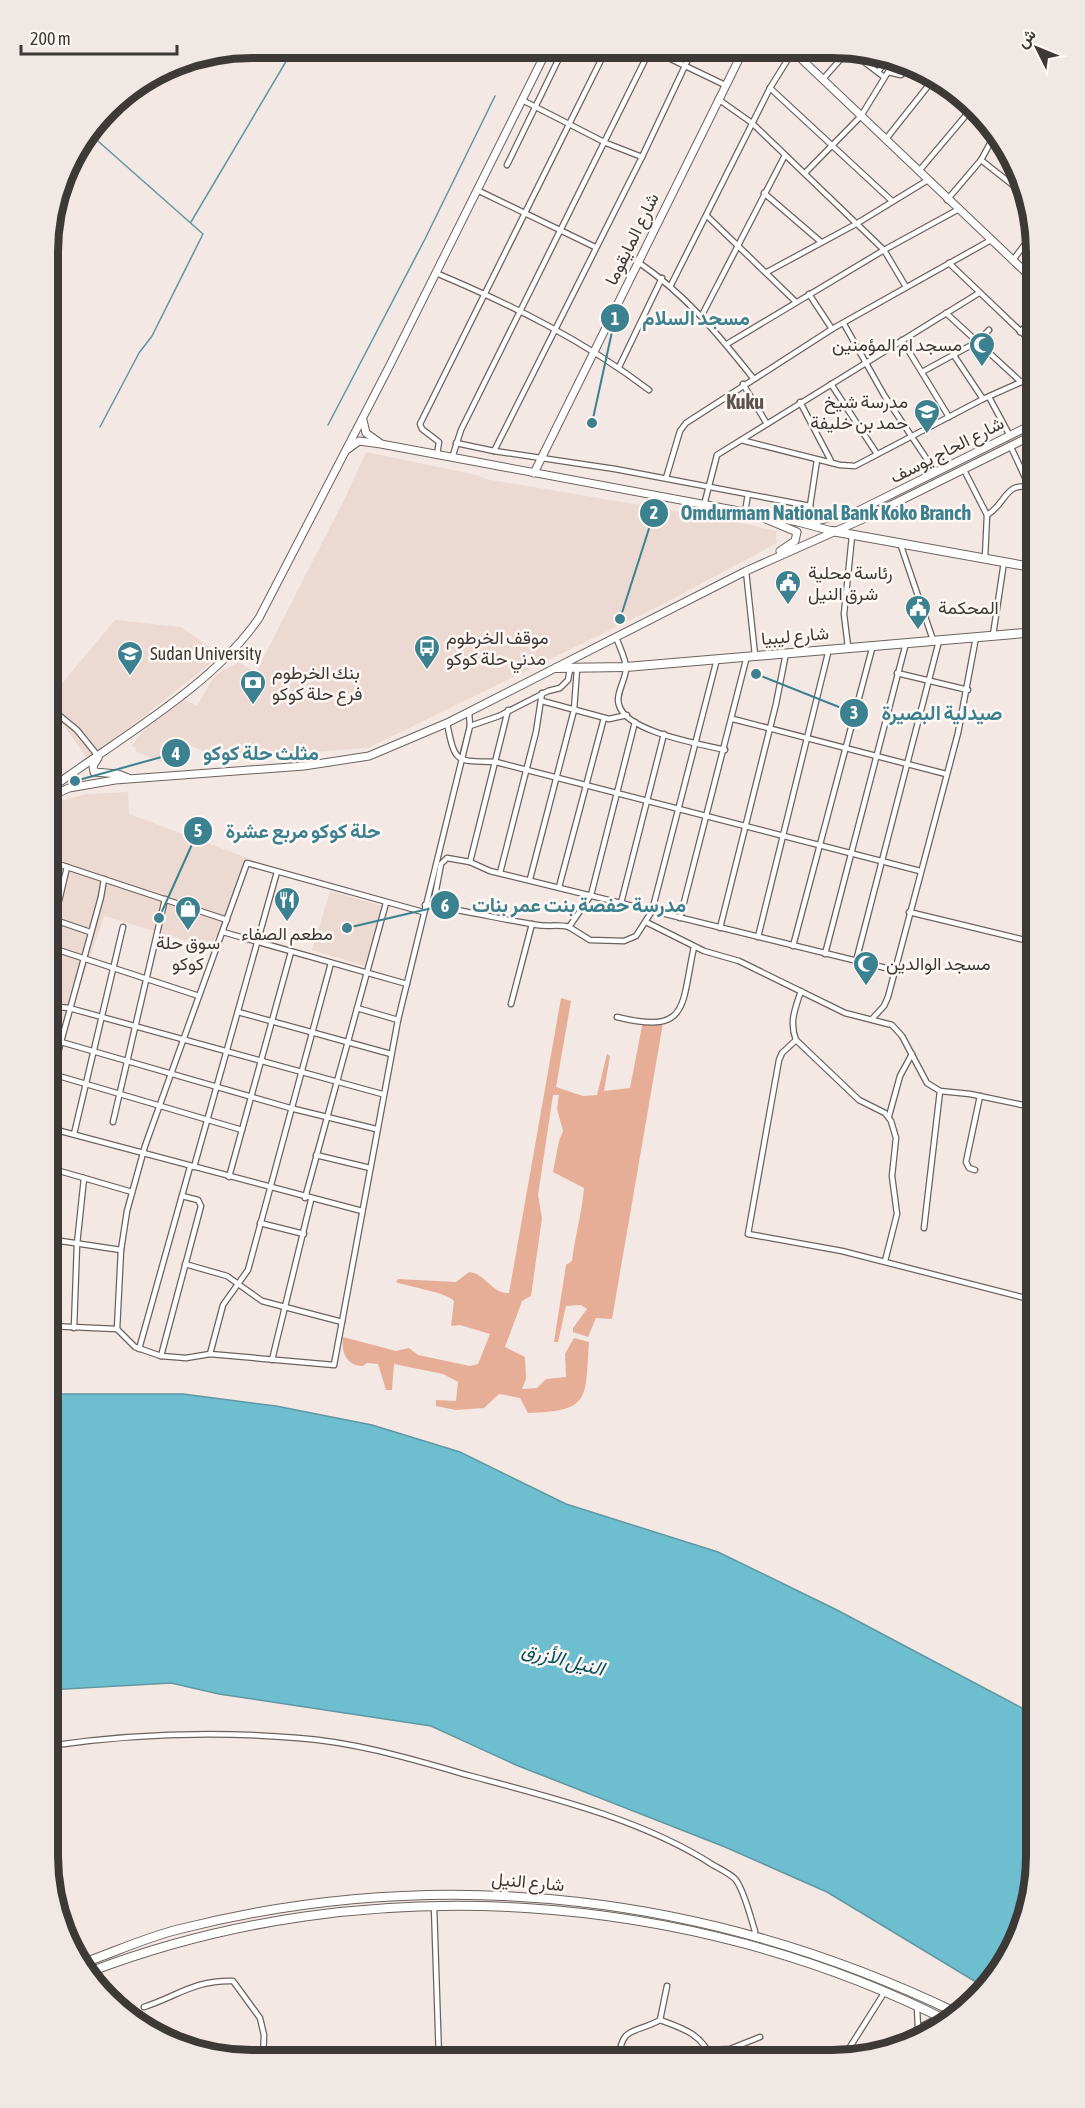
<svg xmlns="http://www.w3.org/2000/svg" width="1085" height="2108" font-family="'Asap Condensed',Vazirmatn,sans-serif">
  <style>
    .built { fill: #ecdad2 }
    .green { fill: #e7ae97 }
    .water { fill: #6dbfd0; stroke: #5f97a2; stroke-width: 1.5 }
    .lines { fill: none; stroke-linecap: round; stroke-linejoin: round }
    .stream { stroke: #5f97a2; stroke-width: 1.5 }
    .street-casing { stroke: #6b625e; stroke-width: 7 }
    .secondary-casing { stroke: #6b625e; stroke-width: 9 }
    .primary-casing { stroke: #6b625e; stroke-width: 10 }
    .street { stroke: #fff; stroke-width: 4.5 }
    .secondary { stroke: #fff; stroke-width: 7 }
    .primary { stroke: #fff; stroke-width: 8 }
    .labels { text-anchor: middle; stroke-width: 5; stroke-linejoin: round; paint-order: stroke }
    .street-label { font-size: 18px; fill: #3d3937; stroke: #fef7f4 }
    .poi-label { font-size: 18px; fill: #3d3937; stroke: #fef7f4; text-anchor: start }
    .neighbourhood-label { font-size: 20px; font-weight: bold; fill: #5c534f; stroke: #fef7f4 }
    .water-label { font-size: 20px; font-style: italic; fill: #095360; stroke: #fef7f4 }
    .rim { fill: none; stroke: #3d3937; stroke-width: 8 }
    .leader { fill: none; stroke: #3c818f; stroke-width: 2 }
    .callout-dot { fill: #3c818f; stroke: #fef7f4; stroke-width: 2 }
    .mark-label { font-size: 18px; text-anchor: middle; font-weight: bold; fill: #fff }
    .callout-label { font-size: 20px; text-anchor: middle; font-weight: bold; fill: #3c818f; stroke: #fef7f4; stroke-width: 5; stroke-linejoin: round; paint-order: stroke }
  </style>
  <rect width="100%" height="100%" fill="#f4e8e4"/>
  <g class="built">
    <polygon points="366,452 477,475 485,479 730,520 776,531 777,543 667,602 368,748 221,759 176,739 167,764 135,751 136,748 131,746 146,728 185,700 197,706 215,675 239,662 256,672 345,498"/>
    <polygon points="115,620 181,627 221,655 88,760 49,704 49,699"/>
    <polygon points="128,792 129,814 253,860 211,948 104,916 49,1077 49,804 86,794"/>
    <polygon points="330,891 382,906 366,966 312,950"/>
  </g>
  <path class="green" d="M561 998 571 1001 556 1087 583 1096 597 1095 607 1054 610 1056 604 1091 630 1088 643 1021 663 1023 612 1319 596 1318 588 1337 573 1332V1328L587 1309 581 1305 566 1306 558 1342H554L566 1265 572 1261C575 1236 582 1213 584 1188L553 1172 559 1141 563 1131 557 1109 559 1095H553L538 1195 542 1218 531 1296 522 1301 505 1347 525 1357 526 1379 522 1389 537 1388 546 1379 566 1377 565 1354 574 1338 589 1342C585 1400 591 1411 528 1413L520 1398 499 1394 484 1408 456 1410 436 1406V1400L456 1401 458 1382 443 1374 394 1364 392 1390H386L378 1364 367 1363 363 1366C346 1366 341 1351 343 1337L396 1351 409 1348 418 1355 470 1366 478 1364 490 1334 460 1325 451 1326 454 1301C446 1292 408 1287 396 1282L398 1279 456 1282 469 1272C485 1273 492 1294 509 1293Z"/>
  <path class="water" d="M64 1394H183L276 1406 372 1425 460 1452 566 1504 718 1552 837 1610 1037 1716C1037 1797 1051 1928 986 1988L827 1892 725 1847 516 1765 431 1726 219 1694 171 1683 48 1690V1396Z"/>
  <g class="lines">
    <g class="stream">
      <polyline points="90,134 203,234 152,336 139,353 100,427"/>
      <polyline points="191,222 294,48"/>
      <polyline points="328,425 425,239 495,96"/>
      <polyline points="460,754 468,724"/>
      <polyline points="348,1301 359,1243"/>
    </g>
    <defs>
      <g id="street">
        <polyline points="652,50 725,85"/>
        <polyline points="851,52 884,77"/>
        <polyline points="806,63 814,51"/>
        <polyline points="878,72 887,59"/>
        <polyline points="823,79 847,52"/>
        <polyline points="770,88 892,201"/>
        <polyline points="718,99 752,123 884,250 906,287"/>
        <polyline points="522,100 606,143 642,157"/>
        <polyline points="886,139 932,81"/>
        <polyline points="981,160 1028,197"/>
        <polyline points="507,165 563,50"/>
        <polyline points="919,171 973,107"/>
        <polyline points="805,173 861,116 888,72 901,75 907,69"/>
        <polyline points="477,190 595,247"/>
        <polyline points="764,193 821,242"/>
        <polyline points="947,200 981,160 993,138"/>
        <polyline points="707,216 796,302"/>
        <polyline points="1013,260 1034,232"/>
        <path d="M638 262C685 294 718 334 753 378"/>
        <polyline points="949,263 1037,347"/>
        <polyline points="767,272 856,224 928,180"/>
        <path d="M436 273C512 305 583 340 649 390"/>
        <polyline points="1026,273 1037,262"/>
        <polyline points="671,285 770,88 793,51"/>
        <polyline points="809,294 832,329"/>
        <polyline points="946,313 1021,382"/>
        <polyline points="702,315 785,155"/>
        <polyline points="844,324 884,395 936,473"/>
        <polyline points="1020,332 1037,315"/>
        <polyline points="902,340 949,417"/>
        <polyline points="727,344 884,250 959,209"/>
        <polyline points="953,354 983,399"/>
        <polyline points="619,367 662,278"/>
        <polyline points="922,372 977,342 989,330"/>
        <polyline points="743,384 767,424"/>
        <polyline points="831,384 877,454"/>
        <polyline points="989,397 1010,436"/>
        <polyline points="800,402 831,461"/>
        <polyline points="741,440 840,465 855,466 983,399 1037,375"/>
        <polyline points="456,443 494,451 615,469 810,506"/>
        <polyline points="1010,445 1029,486"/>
        <polyline points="494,451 642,157 692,51"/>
        <polyline points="437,455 439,442 422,429 420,424 606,50"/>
        <polyline points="452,458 461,430 650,50"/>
        <polyline points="964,470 987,515 985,558"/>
        <polyline points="666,478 680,431 686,423 832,329 991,240"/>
        <polyline points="704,505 717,455 979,293"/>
        <polyline points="745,512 748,494"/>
        <path d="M987 515C1009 502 1003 479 1037 489"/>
        <polyline points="816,521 810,506 817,460"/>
        <polyline points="900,543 933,640"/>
        <polyline points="746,571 755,655"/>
        <polyline points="993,635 1004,562"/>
        <path d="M616 637C619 646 626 659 626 668 626 680 615 694 619 705 626 732 701 744 725 750"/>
        <polyline points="848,647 844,614 852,536"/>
        <polyline points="897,673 968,690"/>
        <polyline points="542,701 609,719 627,715"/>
        <polyline points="49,707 77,730 98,756"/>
        <polyline points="733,719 946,774"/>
        <path d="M447 723C455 764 456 761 496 762L920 871"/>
        <polyline points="470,726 499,716 548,691 560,688 568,680 570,669"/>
        <polyline points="49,861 227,920"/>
        <polyline points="470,862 508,710"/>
        <polyline points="500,873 536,732 542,693"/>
        <polyline points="530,879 574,710 577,669"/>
        <polyline points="559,887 604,718"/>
        <polyline points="621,903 664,734"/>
        <path d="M425 905C463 910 500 919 537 925 548 927 558 924 569 927L591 895 635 722"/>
        <polyline points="433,906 441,864 447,858 470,862 490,871 894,970"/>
        <polyline points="49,912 59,901 67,867"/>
        <polyline points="909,912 1037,943"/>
        <polyline points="49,918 90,932"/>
        <polyline points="680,918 747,656"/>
        <polyline points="646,922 704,951 739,961 845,1013 892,1025 902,1036 927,1083 940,1091 970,1094 1037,1108"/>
        <polyline points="569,927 590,940 624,941 636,936 652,911 717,659"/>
        <polyline points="720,928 776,704 786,653"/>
        <polyline points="223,932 407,984"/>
        <polyline points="758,937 829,649"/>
        <polyline points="793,946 873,645"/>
        <polyline points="49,947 199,996"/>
        <polyline points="825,954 906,643"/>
        <polyline points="856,961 939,641"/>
        <path d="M801 991C795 1009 789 1022 796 1040L859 1100 885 1113 891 1121 896 1138 892 1176 897 1214 885 1261"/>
        <polyline points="511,1004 532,924"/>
        <polyline points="49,1006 69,1008 382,1094"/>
        <polyline points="357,1008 398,1020"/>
        <polyline points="238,1012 391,1054"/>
        <path d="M617 1017C690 1035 681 1006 694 947"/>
        <polyline points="872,1019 884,1006 888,997 958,733 976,637"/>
        <polyline points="796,1040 782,1053 779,1060 748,1234 842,1251 1037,1301"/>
        <polyline points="61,1042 290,1108 376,1129"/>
        <polyline points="52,1074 242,1130"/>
        <polyline points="49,1085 101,897 104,879"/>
        <polyline points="889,1116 900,1076 912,1054"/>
        <polyline points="113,1122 165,899"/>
        <polyline points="49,1128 362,1211"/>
        <polyline points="74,1134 123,927"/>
        <polyline points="316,1155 370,1168"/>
        <polyline points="194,1167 277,872"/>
        <polyline points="49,1168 84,1178"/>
        <polyline points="975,1170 969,1168 966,1162 980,1096"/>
        <polyline points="229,1177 291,952"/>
        <polyline points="305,1198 386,903"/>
        <polyline points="260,1223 304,1234"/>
        <polyline points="924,1228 940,1091"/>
        <polyline points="49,1233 61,1241 121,1250"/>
        <polyline points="185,1264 227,1276 262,1301 342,1322"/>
        <polyline points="49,1326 117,1329 135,1347 161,1356 186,1358 210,1354 334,1365 398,1020 470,726 469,712"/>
        <polyline points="74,1328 77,1244 84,1178 132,1192"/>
        <polyline points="117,1329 121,1250 127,1211 145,1146 247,863 423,912"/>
        <polyline points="139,1349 190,1167"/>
        <polyline points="210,1354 223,1305 248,1270 331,963"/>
        <polyline points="161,1356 201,1206 198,1200 182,1196"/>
        <polyline points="272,1360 311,1200"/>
        <path d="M48 1746C130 1734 215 1731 298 1738 356 1742 415 1760 471 1776 550 1797 644 1820 713 1865 720 1869 731 1874 736 1880 745 1893 750 1916 755 1931L754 1936"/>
        <polyline points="434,1906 439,2059"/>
        <path d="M144 2007C178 1996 194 1980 233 1981L260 2018 264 2035 263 2058"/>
        <polyline points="917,2008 918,2028"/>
        <path d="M660 2020C685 2029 701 2034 713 2060"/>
        <polyline points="908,2045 918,2028 938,2018"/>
        <polyline points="708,2050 730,2049 760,2037"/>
        <polyline points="843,2058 884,1993"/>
        <polyline points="584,2059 585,2059"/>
        <path d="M619 2059C621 2025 635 2034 660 2020L667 1986"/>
      </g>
      <g id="secondary">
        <polyline points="793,51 1037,283"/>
        <polyline points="363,420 366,433 380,443"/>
        <polyline points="348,449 359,441 381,444 798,522 832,531"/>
        <polyline points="534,473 743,51"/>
        <polyline points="761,517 797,532 795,541 780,551"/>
        <polyline points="807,523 858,511 1037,422"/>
        <polyline points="98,758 93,766 94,772 118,774 128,778"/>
        <path d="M49 790C117 739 211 688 259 618L391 363 547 50"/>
        <polyline points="49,797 69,788 115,780 304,766 369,756 447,723 746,571 861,520 1037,433"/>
      </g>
      <g id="primary">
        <polyline points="832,531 1037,568"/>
        <polyline points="556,668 626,667 1037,632"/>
        <path d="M86 1962C117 1951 147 1937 180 1929 445 1862 713 1895 959 2014"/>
        <path d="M92 1971C365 1867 690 1890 950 2022"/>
      </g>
    </defs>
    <use href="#street" class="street-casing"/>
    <use href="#secondary" class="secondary-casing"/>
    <use href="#primary" class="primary-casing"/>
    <use href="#street" class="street"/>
    <use href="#secondary" class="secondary"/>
    <use href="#primary" class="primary"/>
  </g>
  <defs>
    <symbol id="mosque-pin" viewBox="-11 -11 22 30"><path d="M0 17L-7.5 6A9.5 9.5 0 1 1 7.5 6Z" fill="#3c818f" stroke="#fef7f4"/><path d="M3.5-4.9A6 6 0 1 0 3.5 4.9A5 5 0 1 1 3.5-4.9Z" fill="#fff"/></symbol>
    <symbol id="school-pin" viewBox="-11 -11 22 30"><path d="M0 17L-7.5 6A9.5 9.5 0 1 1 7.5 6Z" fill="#3c818f" stroke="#fef7f4"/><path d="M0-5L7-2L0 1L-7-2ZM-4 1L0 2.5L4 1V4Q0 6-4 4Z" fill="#fff"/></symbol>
    <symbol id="civic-pin" viewBox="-11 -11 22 30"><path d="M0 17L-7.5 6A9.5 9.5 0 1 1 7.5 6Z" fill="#3c818f" stroke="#fef7f4"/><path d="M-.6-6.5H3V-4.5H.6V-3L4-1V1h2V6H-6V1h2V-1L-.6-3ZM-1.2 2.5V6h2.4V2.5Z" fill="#fff"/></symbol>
    <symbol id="bus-pin" viewBox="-11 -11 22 30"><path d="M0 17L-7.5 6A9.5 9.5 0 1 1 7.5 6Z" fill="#3c818f" stroke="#fef7f4"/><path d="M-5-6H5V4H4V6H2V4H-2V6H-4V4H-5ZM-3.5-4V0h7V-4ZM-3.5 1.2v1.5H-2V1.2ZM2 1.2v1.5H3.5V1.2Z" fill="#fff"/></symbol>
    <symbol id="university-pin" viewBox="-11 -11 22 30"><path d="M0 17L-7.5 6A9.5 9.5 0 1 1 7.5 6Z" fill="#3c818f" stroke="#fef7f4"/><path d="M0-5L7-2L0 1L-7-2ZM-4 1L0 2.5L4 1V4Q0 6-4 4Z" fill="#fff"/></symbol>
    <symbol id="bank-pin" viewBox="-11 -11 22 30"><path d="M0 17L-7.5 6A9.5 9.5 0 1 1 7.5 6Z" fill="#3c818f" stroke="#fef7f4"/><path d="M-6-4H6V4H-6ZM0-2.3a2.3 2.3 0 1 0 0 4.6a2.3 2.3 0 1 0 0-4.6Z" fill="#fff"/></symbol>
    <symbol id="restaurant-pin" viewBox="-11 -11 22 30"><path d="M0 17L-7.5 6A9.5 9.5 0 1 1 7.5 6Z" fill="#3c818f" stroke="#fef7f4"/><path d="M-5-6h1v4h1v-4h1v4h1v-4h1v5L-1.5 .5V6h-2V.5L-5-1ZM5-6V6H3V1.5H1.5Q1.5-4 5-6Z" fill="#fff"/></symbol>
    <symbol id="shop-pin" viewBox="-11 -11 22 30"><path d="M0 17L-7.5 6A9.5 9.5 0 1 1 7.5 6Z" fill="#3c818f" stroke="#fef7f4"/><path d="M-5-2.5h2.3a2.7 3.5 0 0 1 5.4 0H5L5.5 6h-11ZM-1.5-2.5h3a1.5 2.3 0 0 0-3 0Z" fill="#fff"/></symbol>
  </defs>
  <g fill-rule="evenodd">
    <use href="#mosque-pin" x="967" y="330" width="30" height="40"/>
    <use href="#school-pin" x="912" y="397" width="30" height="40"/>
    <use href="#civic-pin" x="773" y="568" width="30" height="40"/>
    <use href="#civic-pin" x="903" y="593" width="30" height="40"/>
    <use href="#bus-pin" x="412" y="633" width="30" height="40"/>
    <use href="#university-pin" x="115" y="639" width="30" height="40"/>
    <use href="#bank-pin" x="238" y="668" width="30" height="40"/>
    <use href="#restaurant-pin" x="272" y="885" width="30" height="40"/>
    <use href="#shop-pin" x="173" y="894" width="30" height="40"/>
    <use href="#mosque-pin" x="851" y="949" width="30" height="40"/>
  </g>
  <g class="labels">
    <g class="street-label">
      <text transform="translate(632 239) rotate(-64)" y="6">شارع المايقوما</text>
      <text transform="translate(947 450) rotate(-27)" y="6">شارع الحاج يوسف</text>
      <text transform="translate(795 636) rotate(-5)" y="6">شارع ليبيا</text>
      <text transform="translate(528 1882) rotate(5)" y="6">شارع النيل</text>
    </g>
    <g class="poi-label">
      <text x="962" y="351" text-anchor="end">مسجد ام المؤمنين</text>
      <text x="908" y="408" text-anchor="end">مدرسة شيخ<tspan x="908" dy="21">حمد بن خليفة</tspan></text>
      <text x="808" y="579">رئاسة محلية<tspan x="808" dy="21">شرق النيل</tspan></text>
      <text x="938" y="614">المحكمة</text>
      <text x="446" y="644">موقف الخرطوم<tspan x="446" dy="21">مدني حلة كوكو</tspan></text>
      <text x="150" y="660">Sudan University</text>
      <text x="272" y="679">بنك الخرطوم<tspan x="272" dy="21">فرع حلة كوكو</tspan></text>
      <text x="287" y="940" text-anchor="middle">مطعم الصفاء</text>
      <text x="188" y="949" text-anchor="middle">سوق حلة<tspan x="188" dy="21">كوكو</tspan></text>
      <text x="886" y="970">مسجد الوالدين</text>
    </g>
    <g class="neighbourhood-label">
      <text x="745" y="409">Kuku</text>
    </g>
    <g class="water-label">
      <text transform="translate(563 1659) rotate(14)" y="7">النيل الأزرق</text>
    </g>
  </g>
  <path d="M0 0H1085V2108H0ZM252 58H832A194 194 0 0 1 1026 252V1856A194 194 0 0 1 832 2050H252A194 194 0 0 1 58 1856V252A194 194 0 0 1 252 58Z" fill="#efe8e5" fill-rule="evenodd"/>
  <path class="rim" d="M252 58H832A194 194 0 0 1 1026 252V1856A194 194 0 0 1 832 2050H252A194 194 0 0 1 58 1856V252A194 194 0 0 1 252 58Z"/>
  <path class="leader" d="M592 423L615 318M620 619L654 513M756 674L854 713M75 781L176 753M159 918L198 831M347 928L445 905"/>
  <g class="callout-dot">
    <circle cx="592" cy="423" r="6"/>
    <circle cx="620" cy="619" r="6"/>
    <circle cx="756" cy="674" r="6"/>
    <circle cx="75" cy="781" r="6"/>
    <circle cx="159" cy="918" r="6"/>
    <circle cx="347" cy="928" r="6"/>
    <circle cx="615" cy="318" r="15"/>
    <circle cx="654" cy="513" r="15"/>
    <circle cx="854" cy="713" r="15"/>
    <circle cx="176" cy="753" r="15"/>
    <circle cx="198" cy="831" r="15"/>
    <circle cx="445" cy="905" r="15"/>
  </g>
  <g class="mark-label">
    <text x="615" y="325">1</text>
    <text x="654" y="519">2</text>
    <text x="854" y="719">3</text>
    <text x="176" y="760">4</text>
    <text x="198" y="837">5</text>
    <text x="445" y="912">6</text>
  </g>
  <g class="callout-label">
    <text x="696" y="325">مسجد السلام</text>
    <text x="826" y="520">Omdurmam National Bank Koko Branch</text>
    <text x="942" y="720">صيدلية البصيرة</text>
    <text x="261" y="760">مثلث حلة كوكو</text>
    <text x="303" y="838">حلة كوكو مربع عشرة</text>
    <text x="579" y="912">مدرسة حفصة بنت عمر بنات</text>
  </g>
  <g transform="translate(1037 48) rotate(313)" stroke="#fef7f4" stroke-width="4.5" paint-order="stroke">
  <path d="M0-4.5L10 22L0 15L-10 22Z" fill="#3d3937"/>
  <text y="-9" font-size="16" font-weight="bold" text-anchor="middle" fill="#3d3937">ش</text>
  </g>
  <path d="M21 45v9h156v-9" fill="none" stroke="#3d3937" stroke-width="3"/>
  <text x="30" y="45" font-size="18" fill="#3d3937" stroke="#fef7f4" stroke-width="4.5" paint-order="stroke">200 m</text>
</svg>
